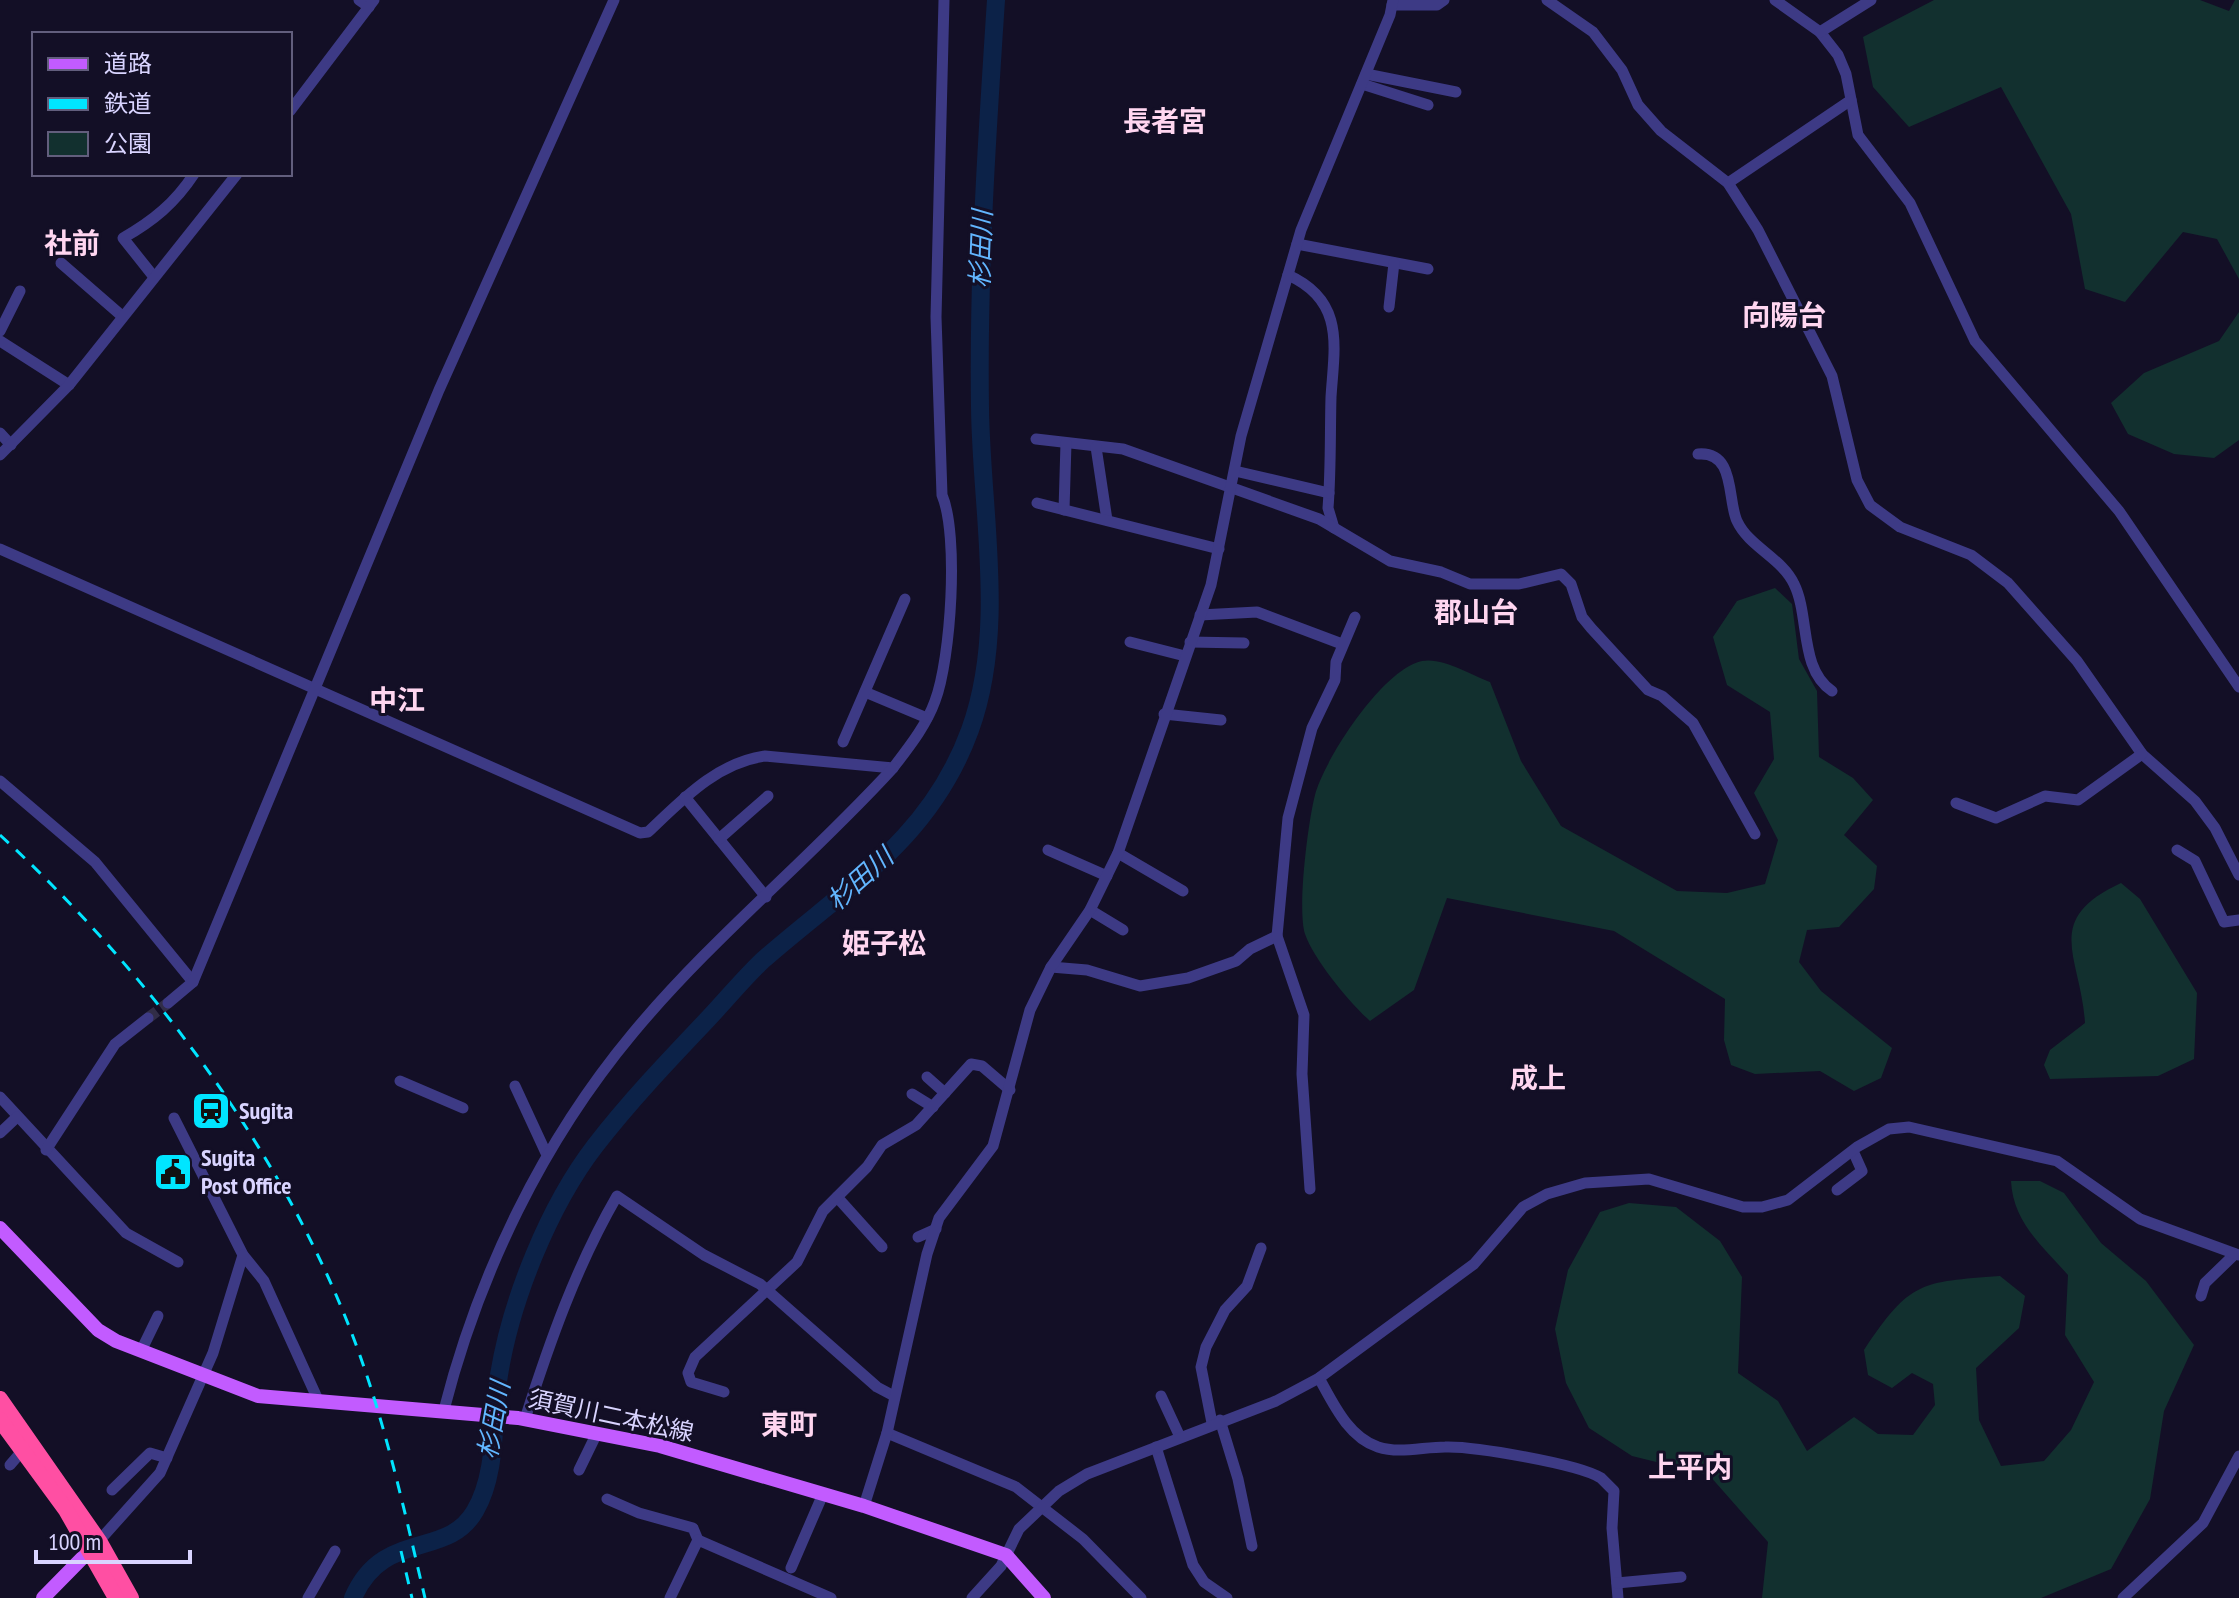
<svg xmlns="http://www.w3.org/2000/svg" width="2239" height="1598" font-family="'PT Sans Narrow','Noto Sans JP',sans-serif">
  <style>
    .green { fill: #12302f }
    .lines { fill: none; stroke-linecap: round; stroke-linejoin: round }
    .river { stroke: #0c2248; stroke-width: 18 }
    .minor-tunnel { stroke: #312d47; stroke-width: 11; stroke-dasharray: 11 5.5; stroke-linecap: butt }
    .minor { stroke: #3d3a85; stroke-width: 11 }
    .major { stroke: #c25bff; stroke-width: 14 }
    .highway { stroke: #ff4fa3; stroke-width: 16 }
    .rail { stroke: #00e5ff; stroke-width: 3; stroke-dasharray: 12 10; stroke-linecap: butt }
    .labels { text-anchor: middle; stroke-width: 6; stroke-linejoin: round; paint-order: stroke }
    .poi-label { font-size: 24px; font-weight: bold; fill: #d9d4ff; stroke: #130f26; text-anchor: start }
    .street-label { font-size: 24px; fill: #d9d4ff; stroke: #130f26 }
    .water-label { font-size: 26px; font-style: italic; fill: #62b6ff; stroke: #130f26 }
    .quarter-label { font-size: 28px; font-weight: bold; fill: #ffd6f0; stroke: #130f26 }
  </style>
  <rect width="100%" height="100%" fill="#130f26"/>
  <g class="green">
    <polygon points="1934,0 2200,0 2229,11 2235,0 2239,0 2239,279 2217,239 2183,232 2125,302 2085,289 2071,214 2001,87 1909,127 1873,87 1863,37"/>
    <polygon points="2239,312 2239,440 2214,458 2174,454 2128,434 2111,403 2144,373 2219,341"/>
    <path d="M1775 588 1792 604 1799 659 1817 691 1819 757 1853 778 1873 800 1844 835 1877 866 1874 889 1839 927 1807 930 1799 962 1821 991 1892 1048 1881 1078 1854 1091 1820 1071 1755 1074 1731 1065 1724 1040 1725 999 1614 931 1447 898 1414 990 1370 1021C1350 1003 1314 960 1305 934 1297 909 1308 822 1315 795 1325 758 1383 669 1422 661 1443 657 1471 675 1490 682L1521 761 1561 826 1677 891 1727 893 1765 884 1778 840 1754 793 1774 759 1770 712 1727 685 1713 637 1737 601Z"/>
    <path d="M2121 883 2140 899 2197 993 2194 1059 2158 1076 2050 1079 2044 1065 2050 1050 2085 1023C2081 956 2041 920 2121 883Z"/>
    <path d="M2011 1181H2040L2064 1193 2101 1243 2146 1281 2194 1345 2164 1411 2150 1499 2111 1569 2041 1598H1762L1768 1542 1709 1475 1632 1456 1589 1428 1566 1383 1555 1329 1568 1270 1600 1212 1629 1203 1676 1207 1720 1241 1742 1277 1738 1373 1778 1401 1807 1451 1854 1417 1878 1434 1913 1435 1935 1405 1933 1384 1912 1373 1892 1388 1868 1375 1864 1350C1910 1281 1920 1282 2000 1276L2025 1296 2019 1328 1976 1368 1979 1420 2001 1466 2044 1461 2071 1430 2094 1382 2065 1335 2068 1275C2042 1246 2013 1222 2011 1181Z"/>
  </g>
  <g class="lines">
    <path class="river" d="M353 1598C383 1528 447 1560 475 1511 498 1472 492 1418 499 1375 511 1300 549 1206 595 1146 629 1102 668 1061 706 1021 725 1001 743 979 763 960 846 887 930 840 970 730 1007 628 981 512 980 407 978 271 987 136 996 0"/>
    <polyline class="minor-tunnel" points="148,1018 168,1003"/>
    <g class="minor">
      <polyline points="359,0 369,7"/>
      <polyline points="1547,0 1593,32 1622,70 1638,105 1661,131 1728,183 1758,230 1832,376 1857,480 1870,505 1900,527 1971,555 2008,583 2077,661 2142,754 2195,801 2215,828 2239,875"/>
      <polyline points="1775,0 1820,32 1838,55 1846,74 1858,135 1910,203 1975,341 2119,511 2239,687"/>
      <polyline points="1392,5 1437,5 1444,0"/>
      <polyline points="1820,32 1871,0"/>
      <polyline points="1366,74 1456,92"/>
      <polyline points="1362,84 1428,105"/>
      <polyline points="290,111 374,0"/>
      <polyline points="1728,183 1851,100"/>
      <polyline points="1297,244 1428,269"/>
      <polyline points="61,263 122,316"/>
      <path d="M1288 275C1346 301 1334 348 1331 397 1330 434 1331 470 1328 508L1334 528"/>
      <path d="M154 277 123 238C153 221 175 203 194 174"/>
      <polyline points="1389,307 1394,263"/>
      <polyline points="0,331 20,291"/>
      <polyline points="0,341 69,385"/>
      <polyline points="0,433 11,445"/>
      <polyline points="1036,439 1123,449 1319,519 1390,561 1441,572 1470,584 1519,584 1561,574 1571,584 1582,617 1591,628 1648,690 1662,696 1693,723 1755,834"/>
      <polyline points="1096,447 1107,520"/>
      <path d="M1698 454C1736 451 1727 500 1737 521 1749 547 1782 558 1794 584 1810 616 1799 669 1832 691"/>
      <polyline points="0,455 69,385 237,174"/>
      <polyline points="1235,471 1329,493"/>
      <polyline points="1037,503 1219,549"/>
      <polyline points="1064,510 1066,443"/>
      <path d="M0 549 640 833 648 832C682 800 716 763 765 756L893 768C909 747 926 726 935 701 951 659 959 535 942 495L936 317 944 0"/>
      <polyline points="1200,615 1257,612 1342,644"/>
      <polyline points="1130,642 1185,656"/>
      <polyline points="1190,642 1244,643"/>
      <polyline points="865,692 927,718"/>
      <polyline points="1164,714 1221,720"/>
      <polyline points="843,742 905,599"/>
      <polyline points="0,781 95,862 193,982"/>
      <polyline points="685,797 766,897"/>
      <polyline points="1956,803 1996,818 2045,796 2078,800 2142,754"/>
      <polyline points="719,839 768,796"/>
      <polyline points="1048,850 1107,876"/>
      <polyline points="2177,850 2195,861 2224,922 2239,920"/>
      <polyline points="1118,853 1183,891"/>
      <polyline points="1090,910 1123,930"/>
      <polyline points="1051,967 1087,970 1140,986 1188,978 1236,961 1250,949 1277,936"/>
      <polyline points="168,1003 193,982 439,390 614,0"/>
      <polyline points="927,1077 945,1093"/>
      <polyline points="400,1081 463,1108"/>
      <polyline points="515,1086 546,1153"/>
      <polyline points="912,1094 933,1107"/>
      <polyline points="0,1097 126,1233 178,1262"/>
      <polyline points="174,1118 243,1255 264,1281 319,1402"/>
      <polyline points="0,1133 17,1117"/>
      <polyline points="46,1150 115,1044 148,1018"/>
      <polyline points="1310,1189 1302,1074 1304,1015 1277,936 1288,818 1312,728 1335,680 1336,662 1355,617"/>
      <polyline points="1837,1190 1862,1171 1853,1151"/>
      <polyline points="837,1197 882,1247"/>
      <polyline points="918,1237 936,1229"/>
      <polyline points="2201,1296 2205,1283 2235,1254"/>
      <polyline points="141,1351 158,1316"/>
      <path d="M1319 1378C1333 1403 1348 1437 1378 1447 1399 1454 1423 1447 1445 1447 1473 1446 1579 1464 1601 1478 1605 1482 1610 1487 1614 1491L1612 1528 1618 1598"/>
      <polyline points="724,1392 691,1382 688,1373 695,1357 797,1262 823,1211 867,1167 882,1145 916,1125 971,1064 982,1066 1010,1090"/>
      <polyline points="1161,1396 1180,1437"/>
      <path d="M444 1410C479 1273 543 1141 633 1033 712 938 810 859 893 768"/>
      <path d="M525 1419C550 1341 576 1267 617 1196L704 1255 760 1284 877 1387 894 1396"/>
      <polyline points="1220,1420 1238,1479 1252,1546"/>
      <polyline points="1212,1423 1201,1367 1206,1347 1225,1310 1247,1286 1261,1248"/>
      <polyline points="887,1433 1016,1487 1083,1539 1141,1598"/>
      <polyline points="1156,1447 1193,1565 1204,1582 1227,1598"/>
      <polyline points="10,1465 22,1451"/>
      <polyline points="579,1470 597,1433"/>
      <polyline points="112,1490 150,1453 167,1458"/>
      <polyline points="607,1499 639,1513 693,1528 698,1540"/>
      <polyline points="864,1506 887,1433 927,1254 939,1218 993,1146 1030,1010 1051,967 1090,910 1118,853 1211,585 1241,436 1301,230 1390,15 1393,0"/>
      <polyline points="99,1541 160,1473 213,1353 243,1255"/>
      <polyline points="791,1568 823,1494"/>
      <polyline points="1617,1583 1681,1577"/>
      <polyline points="308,1598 335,1551"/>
      <polyline points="670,1598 698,1540 831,1598"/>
      <polyline points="972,1598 1001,1566 1019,1529 1059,1491 1087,1474 1276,1401 1319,1378 1474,1264 1523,1207 1547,1194 1585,1183 1649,1179 1743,1207 1762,1207 1788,1200 1857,1147 1889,1129 1909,1127 2057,1161 2140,1219 2239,1255"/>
      <polyline points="2123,1598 2203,1523 2239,1456"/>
    </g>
    <g class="major">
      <polyline points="0,1228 98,1330 116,1341 258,1396 518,1418 660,1446 864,1506 1006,1555 1044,1598"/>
      <polyline points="43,1598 96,1544"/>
    </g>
    <g class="highway">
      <polyline points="0,1399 99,1541 131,1598"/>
      <polyline points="0,1420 66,1510 116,1598"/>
    </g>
    <g class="rail">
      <path d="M0 835C153 975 298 1171 365 1370 390 1444 407 1522 425 1598"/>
      <polyline points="401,1551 412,1598"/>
    </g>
  </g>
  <defs>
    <symbol id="station-square" viewBox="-11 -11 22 22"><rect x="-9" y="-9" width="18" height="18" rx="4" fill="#00e5ff" stroke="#130f26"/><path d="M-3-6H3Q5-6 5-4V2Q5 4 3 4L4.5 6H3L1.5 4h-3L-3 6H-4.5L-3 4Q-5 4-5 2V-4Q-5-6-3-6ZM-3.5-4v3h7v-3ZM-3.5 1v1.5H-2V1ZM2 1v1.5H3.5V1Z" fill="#111"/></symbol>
    <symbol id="civic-square" viewBox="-11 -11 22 22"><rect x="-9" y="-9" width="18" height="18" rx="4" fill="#00e5ff" stroke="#130f26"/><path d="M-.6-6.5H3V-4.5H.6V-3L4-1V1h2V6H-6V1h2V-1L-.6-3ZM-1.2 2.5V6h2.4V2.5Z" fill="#111"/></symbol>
  </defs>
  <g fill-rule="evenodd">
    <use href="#station-square" x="189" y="1089" width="44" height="44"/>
    <use href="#civic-square" x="151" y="1150" width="44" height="44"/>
  </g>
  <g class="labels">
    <g class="poi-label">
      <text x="239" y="1119">Sugita</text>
      <text x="201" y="1166">Sugita<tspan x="201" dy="28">Post Office</tspan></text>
    </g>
    <g class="street-label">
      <text transform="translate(611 1416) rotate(12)" y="8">須賀川二本松線</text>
    </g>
    <g class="water-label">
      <text transform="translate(981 249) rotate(-88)" y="9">杉田川</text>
      <text transform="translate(860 879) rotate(-42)" y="9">杉田川</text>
      <text transform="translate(494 1420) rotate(-80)" y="9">杉田川</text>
    </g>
    <g class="quarter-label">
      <text x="1165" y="131">長者宮</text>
      <text x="72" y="253">社前</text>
      <text x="1784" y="325">向陽台</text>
      <text x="1476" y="622">郡山台</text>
      <text x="397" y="710">中江</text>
      <text x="884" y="953">姫子松</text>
      <text x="1538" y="1088">成上</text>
      <text x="789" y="1434">東町</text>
      <text x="1690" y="1477">上平内</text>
    </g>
  </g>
  <rect x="32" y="32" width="260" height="144" fill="#130f26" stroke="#625e7d" stroke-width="2"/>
  <rect x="48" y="58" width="40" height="12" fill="#c25bff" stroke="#625e7d" stroke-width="2"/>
  <text x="104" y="72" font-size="24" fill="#d9d4ff">道路</text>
  <rect x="48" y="98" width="40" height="12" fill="#00e5ff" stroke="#625e7d" stroke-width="2"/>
  <text x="104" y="112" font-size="24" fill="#d9d4ff">鉄道</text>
  <rect x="48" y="132" width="40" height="24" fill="#12302f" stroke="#625e7d" stroke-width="2"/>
  <text x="104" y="152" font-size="24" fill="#d9d4ff">公園</text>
  <path d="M36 1550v12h154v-12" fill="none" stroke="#d9d4ff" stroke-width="4"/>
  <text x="48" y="1550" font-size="24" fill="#d9d4ff" stroke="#130f26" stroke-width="6" paint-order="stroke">100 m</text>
</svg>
